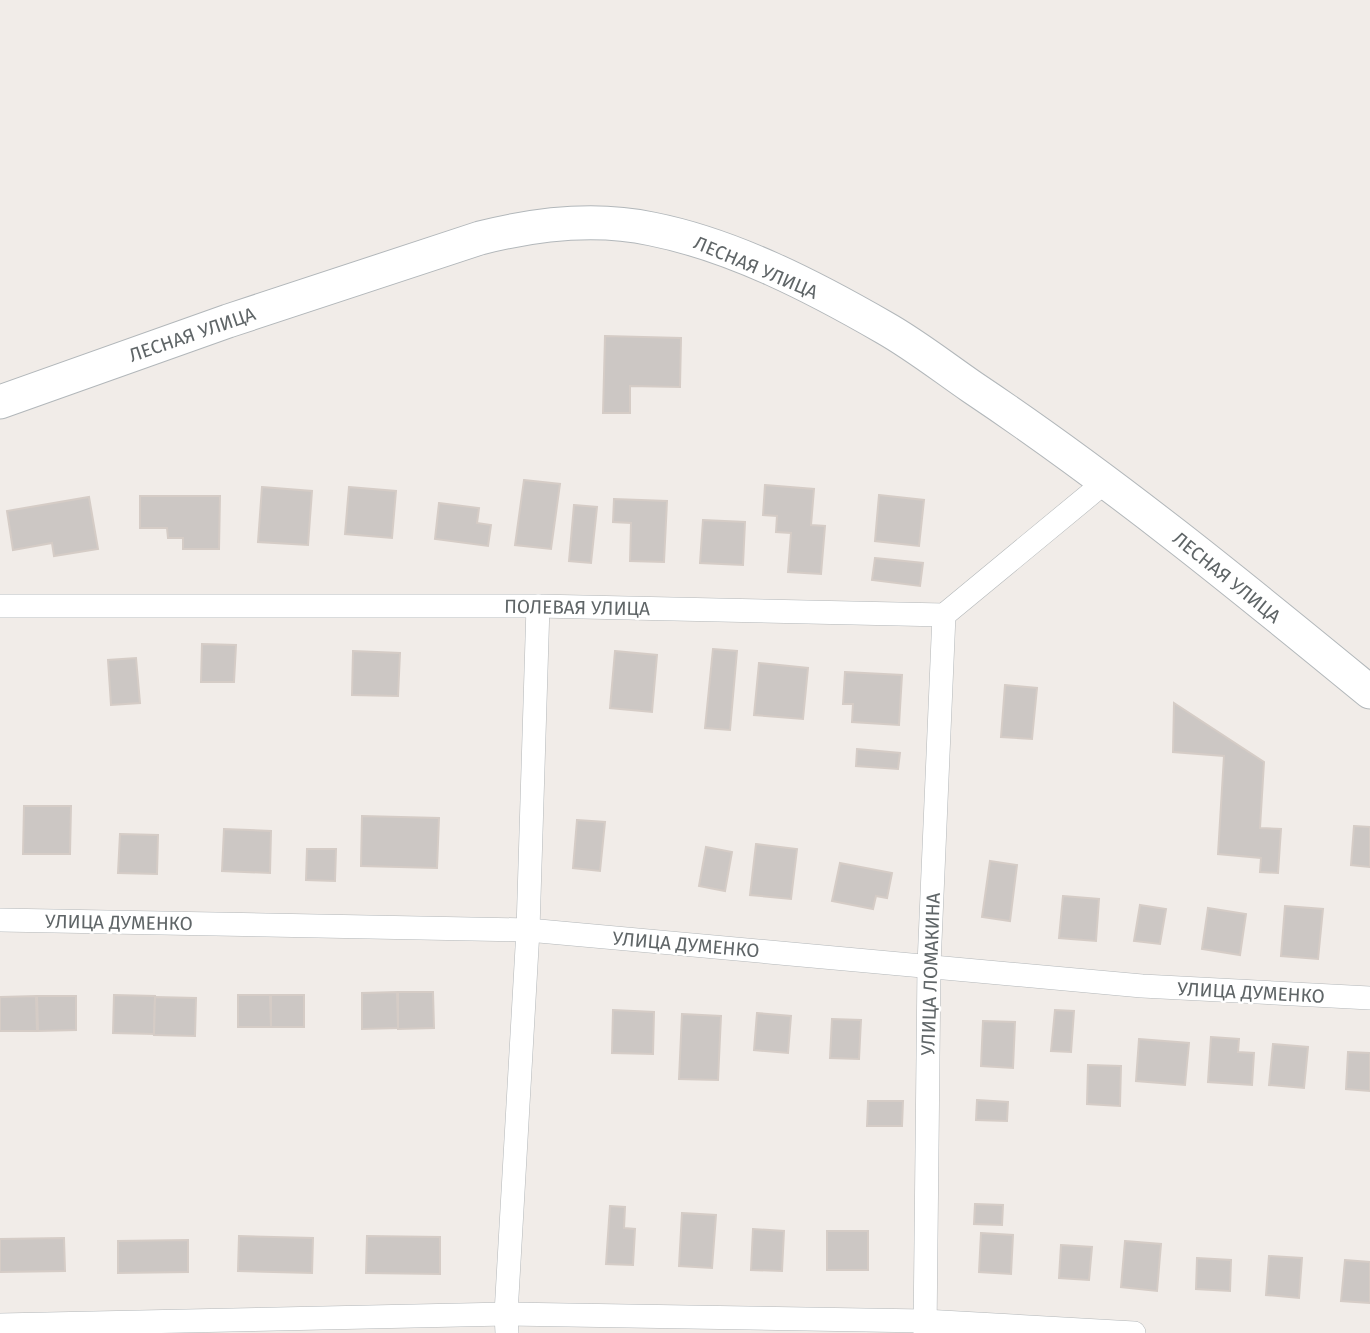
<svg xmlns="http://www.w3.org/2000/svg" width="1370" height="1333" font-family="'Fira Sans',sans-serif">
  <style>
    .building { fill: #ccc7c4; stroke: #d5ccc6; stroke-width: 2 }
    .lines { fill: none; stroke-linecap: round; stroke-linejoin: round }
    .street-casing { stroke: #b3b7b9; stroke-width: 24 }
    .secondary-casing { stroke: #b2b7ba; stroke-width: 35 }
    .street { stroke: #fff; stroke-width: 23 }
    .secondary { stroke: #fff; stroke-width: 33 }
    .labels { text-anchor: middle; stroke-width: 5; stroke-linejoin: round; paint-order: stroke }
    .street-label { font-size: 19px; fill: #5f6567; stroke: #fff }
  </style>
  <rect width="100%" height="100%" fill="#f1ece8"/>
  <g class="building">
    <polygon points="605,336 681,338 680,387 630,386 630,413 603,413"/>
    <polygon points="524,480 560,484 551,549 515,545"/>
    <polygon points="765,485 814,489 811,525 825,526 821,574 788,572 791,533 776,532 777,516 763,515"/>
    <polygon points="262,487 312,491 308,545 258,542"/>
    <polygon points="349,487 396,491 392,538 345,534"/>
    <polygon points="879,495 924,500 919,546 875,541"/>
    <polygon points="140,496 220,496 219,549 183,549 183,538 168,538 167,528 140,528"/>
    <polygon points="89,497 98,549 54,556 52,543 13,550 7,511"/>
    <polygon points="614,499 667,501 664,562 630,561 631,523 613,522"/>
    <polygon points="439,503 479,508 477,523 491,525 488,546 435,539"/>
    <polygon points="574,505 597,507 591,563 569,561"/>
    <polygon points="703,520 745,522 743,565 700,563"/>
    <polygon points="875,558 923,563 920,586 872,580"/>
    <polygon points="202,644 236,645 234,682 201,682"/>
    <polygon points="713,649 737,651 730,730 705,728"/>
    <polygon points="353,651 400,653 398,696 352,695"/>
    <polygon points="615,651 657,655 652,712 610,708"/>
    <polygon points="136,658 140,703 111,705 108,660"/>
    <polygon points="759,663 808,668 803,719 754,715"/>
    <polygon points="845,672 902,675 899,725 852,722 853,704 843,704"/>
    <polygon points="1005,685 1037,688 1032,739 1001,737"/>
    <polygon points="1174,703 1264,762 1260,828 1281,829 1278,873 1260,872 1261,858 1218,854 1224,756 1173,752"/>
    <polygon points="857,749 900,753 898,769 856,766"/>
    <polygon points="24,806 71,806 70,854 23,854"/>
    <polygon points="362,816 439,818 437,868 361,866"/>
    <polygon points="577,820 605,822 600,871 573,868"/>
    <polygon points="1354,826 1370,827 1370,867 1351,865"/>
    <polygon points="224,829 271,831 270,873 222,871"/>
    <polygon points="120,834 158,835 157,874 118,873"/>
    <polygon points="756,844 797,849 791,899 750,895"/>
    <polygon points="706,847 732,852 725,891 699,886"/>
    <polygon points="307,849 336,849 335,881 306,880"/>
    <polygon points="990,861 1017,865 1010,921 982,917"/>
    <polygon points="840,863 892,873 887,898 876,896 873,909 832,901"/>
    <polygon points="1063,896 1099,899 1096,941 1059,938"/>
    <polygon points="1140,905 1166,909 1160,944 1134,941"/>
    <polygon points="1285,906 1323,909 1318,959 1281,956"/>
    <polygon points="1208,908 1246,914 1240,955 1202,949"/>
    <polygon points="397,992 398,1028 362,1029 362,993"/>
    <polygon points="398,992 433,992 434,1028 398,1029"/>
    <polygon points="114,995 155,996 154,1034 113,1033"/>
    <polygon points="238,995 270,995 271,1027 238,1027"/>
    <rect x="271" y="995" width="33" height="32"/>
    <polygon points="36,996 37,1031 0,1031 0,997"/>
    <polygon points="37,996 76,996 76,1030 38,1031"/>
    <polygon points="155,997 196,998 195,1036 154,1035"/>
    <polygon points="613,1010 654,1012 653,1054 612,1053"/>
    <polygon points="1055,1010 1074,1011 1071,1052 1051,1051"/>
    <polygon points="757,1013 791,1016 788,1053 754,1050"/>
    <polygon points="682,1014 721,1016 718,1080 679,1079"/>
    <polygon points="832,1019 861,1020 859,1059 830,1058"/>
    <polygon points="983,1021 1015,1022 1013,1068 981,1066"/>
    <polygon points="1211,1037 1239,1039 1238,1052 1254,1053 1252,1085 1208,1082"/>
    <polygon points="1139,1039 1189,1043 1185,1085 1136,1081"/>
    <polygon points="1273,1044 1308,1047 1304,1088 1269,1085"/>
    <polygon points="1348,1052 1370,1053 1370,1091 1346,1089"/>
    <polygon points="1088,1065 1121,1066 1120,1106 1087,1104"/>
    <polygon points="977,1100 1008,1102 1007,1121 976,1120"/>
    <polygon points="868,1101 903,1101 902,1126 867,1126"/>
    <polygon points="975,1204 1003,1205 1002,1225 974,1224"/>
    <polygon points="610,1206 625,1207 624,1228 635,1229 633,1265 606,1264"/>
    <polygon points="682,1213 716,1215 712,1268 679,1266"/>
    <polygon points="753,1229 784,1231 782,1271 751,1270"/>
    <rect x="827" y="1231" width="41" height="39"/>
    <polygon points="981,1233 1013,1235 1011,1274 979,1272"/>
    <polygon points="239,1236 313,1238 312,1273 238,1271"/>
    <polygon points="367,1236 440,1237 440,1274 366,1273"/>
    <polygon points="64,1238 65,1271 0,1272 0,1239"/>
    <polygon points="188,1240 188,1272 118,1273 118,1241"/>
    <polygon points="1125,1241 1161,1244 1157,1291 1121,1287"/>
    <polygon points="1061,1245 1092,1247 1089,1280 1059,1278"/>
    <polygon points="1269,1256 1302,1258 1299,1298 1266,1295"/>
    <polygon points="1197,1258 1231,1260 1230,1291 1196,1289"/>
    <polygon points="1345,1260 1370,1262 1370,1303 1341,1301"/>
  </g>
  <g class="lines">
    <defs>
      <g id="street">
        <polyline points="0,606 538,606 944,615 1105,482"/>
        <polyline points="0,920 528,930 1142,986 1370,998"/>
        <polyline points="0,1325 506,1314 924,1321 1134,1333"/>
        <polyline points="507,1333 506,1314 528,930 538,606"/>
        <polyline points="925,1333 929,965 944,615"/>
      </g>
      <path id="secondary" d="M0 402 228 321 480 238C535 224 596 217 652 229 733 245 814 287 885 328 915 345 943 367 972 387 1111 480 1241 586 1370 692"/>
    </defs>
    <use href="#street" class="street-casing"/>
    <use href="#secondary" class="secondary-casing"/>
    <use href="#street" class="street"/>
    <use href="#secondary" class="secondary"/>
  </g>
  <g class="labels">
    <g class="street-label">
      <text transform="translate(756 267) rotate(23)" y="7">ЛЕСНАЯ УЛИЦА</text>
      <text transform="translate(192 334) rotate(-19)" y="7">ЛЕСНАЯ УЛИЦА</text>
      <text transform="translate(1227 577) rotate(39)" y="7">ЛЕСНАЯ УЛИЦА</text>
      <text transform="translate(577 607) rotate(1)" y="7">ПОЛЕВАЯ УЛИЦА</text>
      <text transform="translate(119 922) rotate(1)" y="7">УЛИЦА ДУМЕНКО</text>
      <text transform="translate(686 944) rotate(5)" y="7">УЛИЦА ДУМЕНКО</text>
      <text transform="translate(930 974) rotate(-88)" y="7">УЛИЦА ЛОМАКИНА</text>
      <text transform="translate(1251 992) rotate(3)" y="7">УЛИЦА ДУМЕНКО</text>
    </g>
  </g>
</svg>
